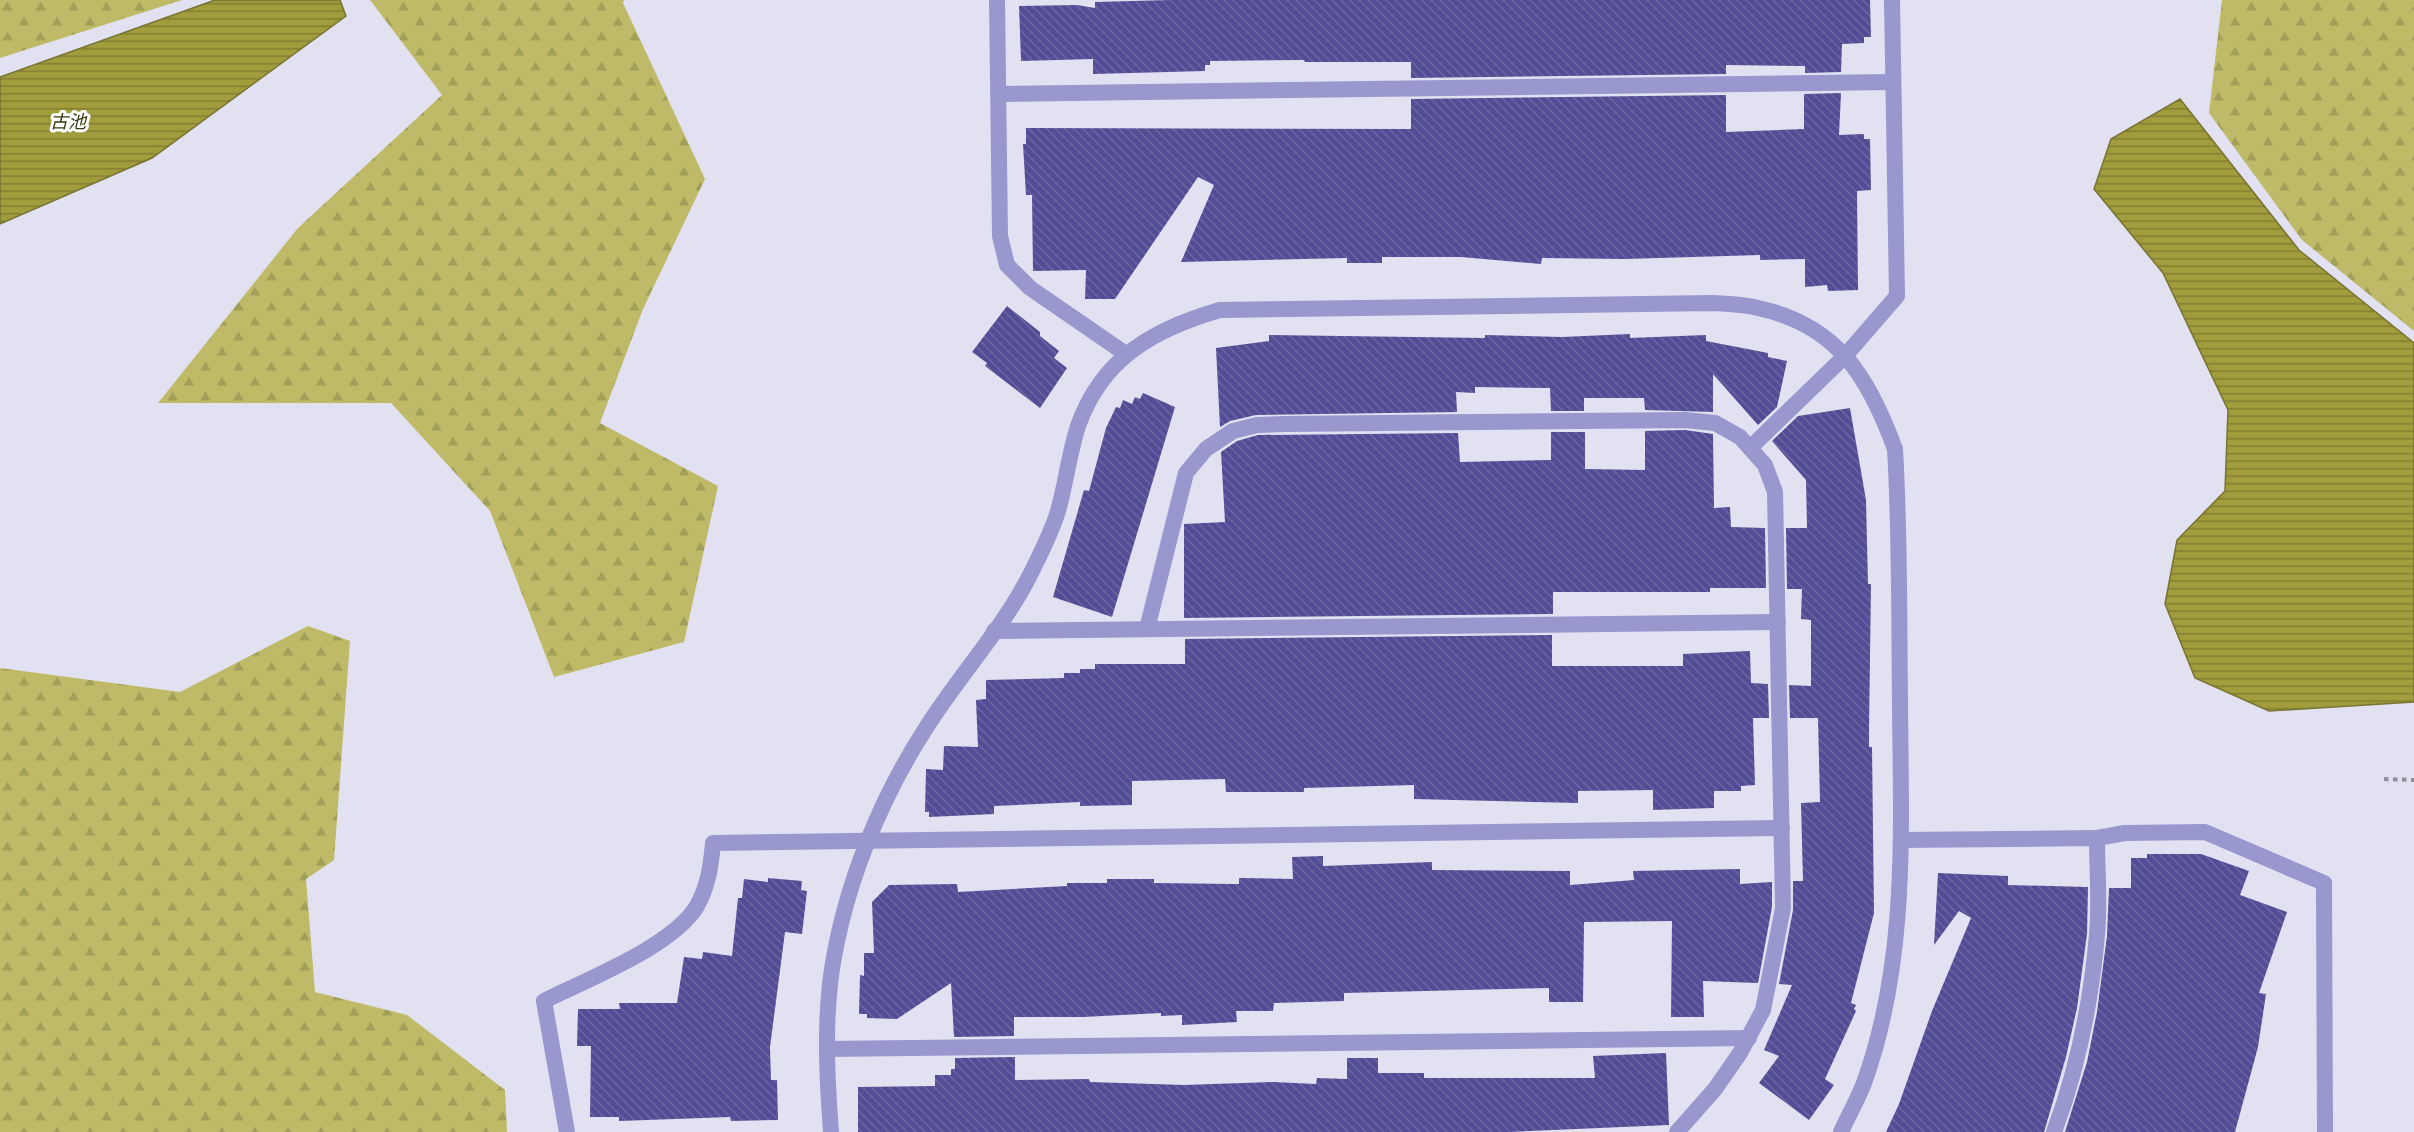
<svg xmlns="http://www.w3.org/2000/svg" width="2414" height="1132" font-family="'Public Sans','Noto Sans JP',sans-serif">
  <style>
    .forest { fill: url(#forest-firs) }
    .water { fill: url(#water-rules); stroke: #777432; stroke-width: 1.5 }
    .building { fill: url(#building-back-hatch) }
    .lines { fill: none; stroke-linecap: round; stroke-linejoin: round }
    .path { stroke: #8f8f9b; stroke-width: 4; stroke-dasharray: 4.5 4.5; stroke-linecap: butt }
    .pedestrian { stroke: #9897ce; stroke-width: 16 }
    .minor { stroke: #9897ce; stroke-width: 16 }
    .tertiary { stroke: #9897ce; stroke-width: 16 }
    .labels { text-anchor: middle; stroke-width: 6; stroke-linejoin: round; paint-order: stroke }
    .water-label { font-size: 18px; font-style: italic; fill: #39370f; stroke: #fff }
  </style>
  <defs>
    <pattern id="forest-firs" width="22" height="20" patternUnits="userSpaceOnUse" patternTransform="scale(1.5)"><rect width="22" height="20" fill="#beba67"/><path d="M5 1l3.5 6h-7zM16 11l3.5 6h-7z" fill="#a29f59"/></pattern>
    <pattern id="water-rules" width="6" height="5" patternUnits="userSpaceOnUse" patternTransform="scale(1.5)"><rect width="6" height="5" fill="#a19c3c"/><path d="M0 2.5h6" fill="none" stroke="#827e32"/></pattern>
    <pattern id="building-back-hatch" width="6" height="6" patternUnits="userSpaceOnUse" patternTransform="scale(1.5)"><rect width="6" height="6" fill="#534c96"/><path d="M-1 5l2 2M0 0l6 6M5-1l2 2" fill="none" stroke="#6c679f"/></pattern>
  </defs>
  <rect width="100%" height="100%" fill="#e1e1f1"/>
  <g class="forest">
    <polygon points="0,0 182,0 0,58"/>
    <polygon points="370,0 624,0 623,3 705,179 643,309 600,423 718,486 684,642 554,677 490,511 391,403 158,403 298,228 442,95"/>
    <polygon points="2222,0 2414,0 2414,331 2302,240 2209,113"/>
    <polygon points="308,626 350,641 334,860 306,879 315,992 407,1015 505,1090 507,1132 0,1132 0,668 180,692"/>
  </g>
  <g class="water">
    <polygon points="215,0 340,0 346,16 152,158 0,224 0,77"/>
    <polygon points="2180,99 2299,250 2414,343 2414,702 2269,711 2195,678 2165,604 2177,540 2225,491 2228,410 2163,273 2094,189 2111,139"/>
  </g>
  <g class="building">
    <polygon points="1170,0 1870,0 1871,37 1864,37 1864,43 1842,44 1841,72 1805,73 1805,66 1726,65 1726,74 1411,78 1411,62 1305,62 1304,60 1210,61 1210,65 1205,65 1205,71 1093,74 1093,59 1021,61 1019,6 1077,5 1095,8 1095,2"/>
    <polygon points="1841,93 1839,135 1864,134 1864,139 1870,139 1871,190 1857,191 1858,290 1828,291 1827,285 1805,287 1805,259 1760,260 1760,255 1625,259 1542,258 1541,264 1461,257 1382,257 1382,263 1347,263 1347,258 1181,262 1214,185 1198,177 1115,299 1085,299 1086,270 1033,271 1032,195 1026,195 1023,144 1026,144 1026,128 1411,129 1411,99 1726,95 1726,132 1804,129 1804,94"/>
    <polygon points="1007,306 1040,332 1040,336 1059,351 1054,358 1067,368 1040,408 985,366 987,363 972,352"/>
    <polygon points="1630,334 1630,338 1706,335 1706,341 1768,353 1768,357 1787,361 1777,407 1758,425 1713,374 1713,412 1645,410 1644,398 1584,398 1584,411 1551,411 1550,388 1475,387 1475,393 1456,392 1457,412 1256,415 1230,421 1220,427 1216,348 1269,341 1269,335 1485,338 1485,335 1562,337"/>
    <polygon points="1143,393 1175,407 1112,617 1053,597 1084,490 1089,491 1106,428 1116,407 1120,408 1123,400 1132,404 1135,397 1140,399"/>
    <polygon points="1850,408 1866,500 1868,584 1871,584 1869,729 1869,747 1872,747 1874,913 1851,1003 1856,1005 1854,1009 1856,1011 1825,1079 1834,1085 1809,1120 1759,1083 1779,1056 1764,1050 1792,985 1779,984 1793,910 1793,881 1803,881 1801,803 1820,802 1818,718 1790,718 1789,685 1811,686 1811,620 1801,619 1802,589 1787,589 1786,528 1807,528 1806,480 1772,441 1798,416"/>
    <polygon points="1685,430 1713,434 1714,508 1730,507 1731,527 1765,528 1766,588 1710,588 1710,592 1553,592 1553,614 1184,618 1184,524 1225,522 1221,452 1237,441 1258,435 1458,433 1460,462 1551,460 1551,432 1585,432 1585,469 1645,470 1645,431"/>
    <polygon points="1552,635 1552,666 1683,666 1683,654 1750,651 1751,683 1768,684 1769,718 1753,718 1755,785 1741,786 1741,791 1714,791 1714,808 1653,810 1653,790 1578,791 1578,803 1414,799 1414,785 1304,788 1304,792 1226,792 1225,779 1132,781 1132,805 1080,806 1080,802 994,806 994,814 929,817 929,812 925,812 926,769 943,770 944,746 978,747 976,700 986,699 986,680 1064,678 1064,673 1080,673 1080,669 1095,669 1095,664 1185,664 1185,639"/>
    <polygon points="2147,854 2201,854 2249,871 2240,895 2287,912 2259,993 2266,994 2258,1047 2235,1132 2065,1132 2087,1062 2097,1012 2107,936 2109,888 2131,888 2131,858 2147,858"/>
    <polygon points="1323,856 1323,866 1432,862 1432,870 1570,871 1570,885 1634,880 1633,871 1740,869 1740,884 1772,882 1772,907 1758,983 1703,981 1704,1017 1671,1017 1672,921 1584,922 1583,1002 1549,1002 1549,988 1344,993 1344,1001 1274,1003 1273,1011 1236,1011 1237,1022 1182,1025 1182,1015 1161,1016 1161,1013 1083,1017 1014,1017 1014,1036 954,1037 951,983 897,1019 867,1018 867,1014 859,1014 860,975 864,976 864,953 874,953 872,902 889,885 957,884 958,892 1067,886 1067,883 1107,883 1107,879 1154,879 1154,883 1234,884 1239,884 1239,878 1293,879 1292,857"/>
    <polygon points="1938,873 2008,876 2008,885 2088,887 2087,934 2077,1008 2066,1057 2044,1132 1886,1132 1899,1104 1932,1011 1971,918 1959,911 1934,945"/>
    <polygon points="768,878 802,881 801,890 807,891 802,934 785,932 770,1047 771,1080 777,1080 778,1120 731,1121 730,1117 619,1121 619,1117 590,1117 591,1046 577,1046 578,1009 620,1009 619,1003 677,1003 684,957 702,959 703,952 732,956 738,898 742,898 744,879 768,882"/>
    <polygon points="1666,1053 1669,1125 1509,1132 858,1132 858,1087 935,1086 935,1075 951,1075 951,1069 955,1069 955,1058 1015,1057 1015,1080 1089,1079 1090,1082 1184,1085 1273,1082 1316,1084 1317,1078 1347,1079 1347,1058 1378,1058 1378,1073 1424,1073 1424,1078 1595,1078 1593,1056"/>
  </g>
  <g class="lines">
    <polyline class="path" points="2384,779 2414,780"/>
    <g class="pedestrian">
      <polyline points="1750,448 1845,356"/>
      <polyline points="2097,838 2125,833 2205,832 2324,883 2325,1132"/>
    </g>
    <g class="minor">
      <polyline points="997,0 1000,236 1007,265 1030,288 1126,354"/>
      <polyline points="998,94 1893,82"/>
      <polyline points="1845,356 1897,296 1892,0"/>
      <polyline points="1147,629 1186,473 1206,449 1233,431 1257,425 1285,424 1685,420 1715,423 1740,437 1765,465 1775,492 1783,908 1763,1010 1740,1053 1715,1089 1677,1132"/>
      <polyline points="994,631 1778,622"/>
      <path d="M1901 840 2097 838C2097 870 2100 903 2097 935 2091 1002 2078 1068 2054 1132"/>
      <polyline points="827,1049 1749,1038"/>
      <path d="M567 1132 544 1001C587 979 672 947 697 906 708 886 711 866 713 843L1782 828"/>
    </g>
    <path class="tertiary" d="M831 1132C827 1078 824 1023 832 969 845 885 880 799 926 728 958 677 1001 631 1029 577 1040 555 1051 534 1058 511 1066 483 1069 454 1078 426 1102 358 1154 329 1220 310L1712 303C1727 304 1743 304 1758 308 1838 325 1869 378 1895 449 1900 534 1899 619 1900 704 1901 831 1908 961 1864 1083 1858 1099 1848 1116 1841 1132"/>
  </g>
  <g class="labels">
    <g class="water-label">
      <text x="68" y="128">古池</text>
    </g>
  </g>
</svg>
